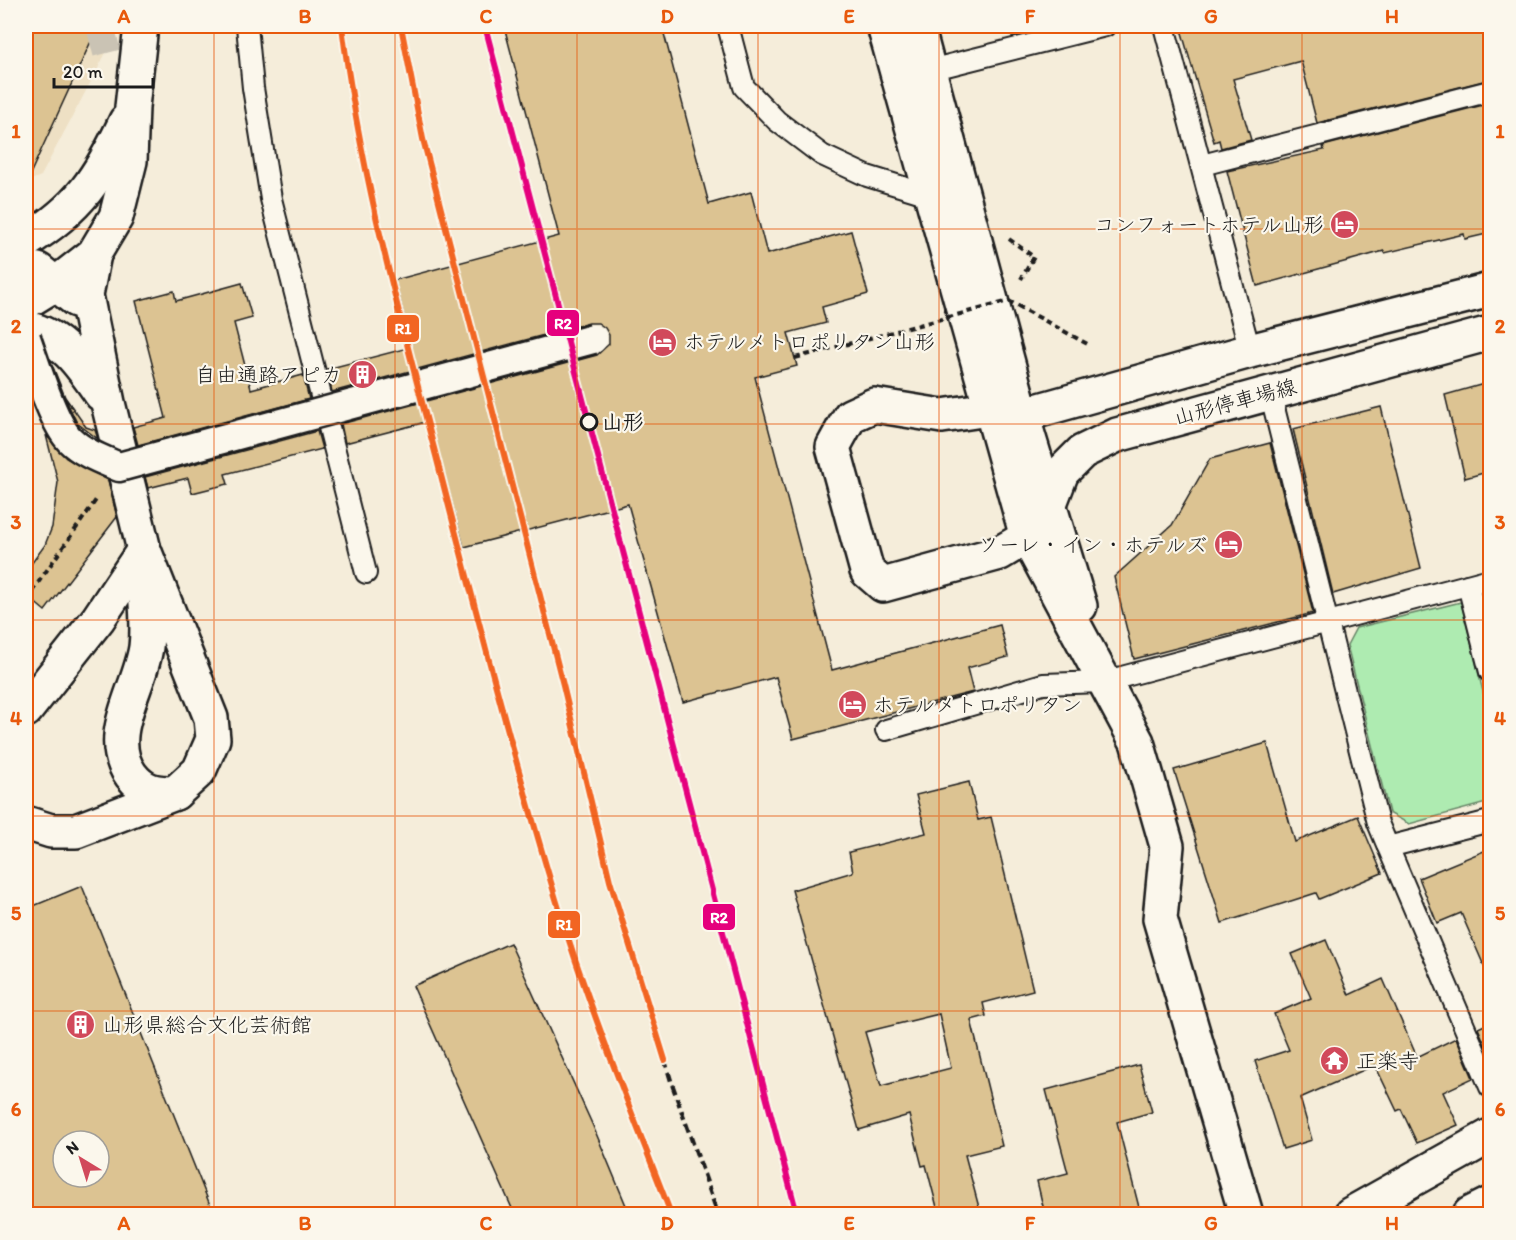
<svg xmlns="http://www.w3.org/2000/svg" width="1516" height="1240" font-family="Itim,'Klee One',sans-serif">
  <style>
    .built { fill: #eee0c4 }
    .green { fill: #aeebb1; stroke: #658466; stroke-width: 1.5 }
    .building { fill: #dcc392; stroke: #1c1c1c; stroke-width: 1.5; fill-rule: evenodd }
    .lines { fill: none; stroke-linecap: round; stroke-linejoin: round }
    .pedestrian-tunnel { stroke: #cac3b4; stroke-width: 28; stroke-dasharray: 28 14; stroke-linecap: butt }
    .service-casing { stroke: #1c1c1c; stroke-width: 24 }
    .minor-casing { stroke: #1c1c1c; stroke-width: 38 }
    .tertiary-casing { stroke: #1c1c1c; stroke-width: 38 }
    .primary-casing { stroke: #1c1c1c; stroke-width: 38 }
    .path { stroke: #1c1c1c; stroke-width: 4; stroke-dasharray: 6 4.5; stroke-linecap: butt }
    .service { stroke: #fbf7ec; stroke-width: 20 }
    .minor { stroke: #fbf7ec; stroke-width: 33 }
    .tertiary { stroke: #fbf7ec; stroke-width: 33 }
    .primary { stroke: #fbf7ec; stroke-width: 33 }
    .rail { stroke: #1c1c1c; stroke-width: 4.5; stroke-dasharray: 9 4.5; stroke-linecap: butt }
    .pedestrian-bridge-casing { stroke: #1c1c1c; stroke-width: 33; stroke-linecap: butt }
    .path-bridge { stroke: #1c1c1c; stroke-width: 4; stroke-dasharray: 6 4.5; stroke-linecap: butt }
    .pedestrian-bridge { stroke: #fbf7ec; stroke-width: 28 }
    .rail-1-casing { stroke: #fbf7ec; stroke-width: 10 }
    .rail-2-casing { stroke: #fbf7ec; stroke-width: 10 }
    .rail-1 { stroke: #f26522; stroke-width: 6 }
    .rail-2 { stroke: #e5007d; stroke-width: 6 }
    .grid { fill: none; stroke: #e8590c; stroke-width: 1.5; stroke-opacity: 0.55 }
    .stop-dot { fill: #fbf7ec; stroke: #1c1c1c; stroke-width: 3 }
    .labels { text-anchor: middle; stroke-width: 4.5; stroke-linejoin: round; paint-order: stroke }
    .poi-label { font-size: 21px; fill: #1c1c1c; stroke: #fbf7ec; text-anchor: start }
    .street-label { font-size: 21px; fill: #1c1c1c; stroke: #fbf7ec }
    .stop-label { font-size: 21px; font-weight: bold; fill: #1c1c1c; stroke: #fbf7ec; text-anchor: start }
    .line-badge { stroke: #fbf7ec; stroke-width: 2 }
    .badge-label { font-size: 16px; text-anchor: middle; font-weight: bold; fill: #fff }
    .neatline { fill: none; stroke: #e8590c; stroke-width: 2 }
    .grid-label { font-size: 20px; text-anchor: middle; font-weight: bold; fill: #e8590c }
  </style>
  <rect width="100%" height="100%" fill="#f5edda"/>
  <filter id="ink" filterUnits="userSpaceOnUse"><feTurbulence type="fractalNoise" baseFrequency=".0167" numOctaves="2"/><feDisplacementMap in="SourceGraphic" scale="12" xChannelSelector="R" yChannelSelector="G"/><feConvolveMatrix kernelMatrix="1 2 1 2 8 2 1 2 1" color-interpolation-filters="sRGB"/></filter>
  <g filter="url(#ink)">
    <polygon class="built" points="26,26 112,26 108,49 41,176 26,182"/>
    <polygon class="green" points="1461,602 1490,720 1490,802 1409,824 1389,813 1347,645 1356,628"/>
    <g class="building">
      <polygon points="26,26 98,26 26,183"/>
      <polygon points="504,26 662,26 709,204 751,192 767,254 851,231 868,294 822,307 826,323 788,333 797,366 755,377 832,670 1000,625 1008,657 967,668 973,692 793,739 776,677 683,702 628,504 464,547 430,421 345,443 341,424 597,355 609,344 609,335 605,328 598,323 589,323 332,392 327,369 412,347 395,280 559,236"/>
      <polygon points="1180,26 1491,26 1491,79 1317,123 1301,61 1233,79 1251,140 1221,148 1219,140 1214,142"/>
      <polygon points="1491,103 1491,233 1465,239 1464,234 1385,253 1384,251 1257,286 1227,171 1324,150 1323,146"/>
      <polygon points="242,283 252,318 234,323 251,389 303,375 309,399 138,445 133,427 166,418 136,301 174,291 176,301"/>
      <polygon points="53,367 65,397 86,427 95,430 98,439 77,423 66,400"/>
      <polygon points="1491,382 1491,471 1465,478 1445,395"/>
      <polygon points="1381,407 1421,568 1333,594 1293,429"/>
      <polygon points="317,431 322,449 225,474 228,484 192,493 188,478 148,488 145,477"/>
      <polygon points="46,435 66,458 108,480 117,517 45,611 26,595 26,571 45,545 52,527 58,482"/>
      <polygon points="1270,443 1313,613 1134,659 1114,577 1172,525 1210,459"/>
      <polygon points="1267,743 1295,842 1358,816 1382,873 1319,899 1316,893 1222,923 1174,770"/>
      <path d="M969 782 978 820 991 817 1033 990 983 1003 986 1016 971 1020 1002 1146 965 1155 981 1215H939L926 1165 922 1166 909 1115 859 1130 792 890 853 872 849 852 926 833 916 795ZM939 1014 951 1068 881 1086 865 1032Z"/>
      <polygon points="1491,848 1491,982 1461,913 1437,923 1419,878"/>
      <path d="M82 886 214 1215H26V909ZM63 1141H99V1177H63Z"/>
      <polygon points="1326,940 1349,995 1383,979 1417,1057 1456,1038 1473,1078 1443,1092 1458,1125 1417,1143 1401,1109 1397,1111 1375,1065 1300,1098 1312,1140 1283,1149 1255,1061 1289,1050 1274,1014 1311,998 1292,954"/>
      <polygon points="510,943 593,1126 630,1215 515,1215 413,986"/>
      <polygon points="1491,1022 1491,1058 1478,1028"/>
      <polygon points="1139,1065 1152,1112 1117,1122 1141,1215 1045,1215 1037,1181 1068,1173 1046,1090"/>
    </g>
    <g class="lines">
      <polyline class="pedestrian-tunnel" points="90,43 155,26"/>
      <defs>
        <g id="service">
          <polyline points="247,26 253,88 271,199 366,573"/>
          <polyline points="728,26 744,87 777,121 822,155 867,176 929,195"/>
          <polyline points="1164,26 1250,351"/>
          <polyline points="930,70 1105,26"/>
          <polyline points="1202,165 1490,91"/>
          <polyline points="1270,392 1378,823 1388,847"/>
          <polyline points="1468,585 1490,672"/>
          <polyline points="886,730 1043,684 1103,682 1490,579"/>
          <polyline points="1490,821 1388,847 1490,1087"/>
        </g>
        <g id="minor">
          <polyline points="26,268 38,270 76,300"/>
          <path d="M26 328C61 335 82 366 101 394"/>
          <polyline points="989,409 942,416 874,405 850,416 833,447 867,571 883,585 1000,553 1027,537"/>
          <path d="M144 573C145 597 149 623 146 647 140 689 103 736 131 775 144 792 156 793 175 793"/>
          <polyline points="26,710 98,619 144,550"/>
          <polyline points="26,823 51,831 76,831 175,793 199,771 213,739 211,718 144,550 108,403 86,295 94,254"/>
          <polyline points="1351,1214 1490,1136"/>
        </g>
        <g id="tertiary">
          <polyline points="884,26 1027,537 1137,742 1167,846 1160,919 1246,1214"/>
          <polyline points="917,26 1022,415 1080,606"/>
          <path d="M26 241C80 208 99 178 126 121"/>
          <polyline points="26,302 57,283 94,254 116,217 130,161 132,107 141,26"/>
          <polyline points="1470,1214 1490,1204"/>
        </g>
        <g id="primary">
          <polyline points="989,409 1022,415 1250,351 1490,290"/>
          <polyline points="1027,537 1049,506 1062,472 1082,452 1117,435 1490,333"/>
        </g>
      </defs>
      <use href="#service" class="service-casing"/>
      <use href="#minor" class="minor-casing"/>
      <use href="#tertiary" class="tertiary-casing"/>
      <use href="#primary" class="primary-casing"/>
      <g class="path">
        <polyline points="1009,239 1034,257 1021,279"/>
        <polyline points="26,600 96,500"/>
      </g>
      <use href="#service" class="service"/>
      <use href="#minor" class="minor"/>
      <use href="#tertiary" class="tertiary"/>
      <use href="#primary" class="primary"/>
      <polyline class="rail" points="401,26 423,139 563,685 610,881 672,1084 718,1214"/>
      <defs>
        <path id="pedestrian-bridge" d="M26 338C35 363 53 423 70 440 83 453 103 460 119 467L593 339"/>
      </defs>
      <use href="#pedestrian-bridge" class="pedestrian-bridge-casing"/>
      <polyline class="path-bridge" points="795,358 1009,301 1091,346"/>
      <use href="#pedestrian-bridge" class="pedestrian-bridge"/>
      <defs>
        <g id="rail-1">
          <path d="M342 26C360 172 399 313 436 456 474 604 512 753 556 899 588 1006 631 1110 671 1214"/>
          <polyline points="401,26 423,139 563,685 610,881 665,1060"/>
        </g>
        <polyline id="rail-2" points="485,26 797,1214"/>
      </defs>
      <use href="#rail-1" class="rail-1-casing"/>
      <use href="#rail-2" class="rail-2-casing"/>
      <use href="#rail-1" class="rail-1"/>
      <use href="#rail-2" class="rail-2"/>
    </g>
  </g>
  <path class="grid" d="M214 26V1214M395 26V1214M577 26V1214M758 26V1214M939 26V1214M1120 26V1214M1302 26V1214M26 229H1490M26 424H1490M26 620H1490M26 816H1490M26 1011H1490"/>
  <defs>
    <symbol id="hotel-disc" viewBox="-11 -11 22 22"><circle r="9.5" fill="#d1495b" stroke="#fbf7ec"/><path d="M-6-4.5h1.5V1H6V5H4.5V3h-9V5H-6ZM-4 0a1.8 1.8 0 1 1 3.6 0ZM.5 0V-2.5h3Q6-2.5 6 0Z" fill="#fff"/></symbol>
    <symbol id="building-disc" viewBox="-11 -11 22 22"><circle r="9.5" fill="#d1495b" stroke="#fbf7ec"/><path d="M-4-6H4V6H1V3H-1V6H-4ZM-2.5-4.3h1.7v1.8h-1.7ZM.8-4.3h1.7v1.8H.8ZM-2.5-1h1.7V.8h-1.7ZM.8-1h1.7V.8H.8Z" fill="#fff"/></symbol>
    <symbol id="temple-disc" viewBox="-11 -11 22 22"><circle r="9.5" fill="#d1495b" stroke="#fbf7ec"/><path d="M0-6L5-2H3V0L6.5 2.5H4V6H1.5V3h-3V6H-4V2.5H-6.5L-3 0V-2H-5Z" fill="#fff"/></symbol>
  </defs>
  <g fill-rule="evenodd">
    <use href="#hotel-disc" x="1328" y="208" width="33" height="33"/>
    <use href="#hotel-disc" x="646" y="326" width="33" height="33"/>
    <use href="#building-disc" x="346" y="358" width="33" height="33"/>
    <use href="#hotel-disc" x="1212" y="528" width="33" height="33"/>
    <use href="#hotel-disc" x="836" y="688" width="33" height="33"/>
    <use href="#building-disc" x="64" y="1008" width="33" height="33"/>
    <use href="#temple-disc" x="1318" y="1044" width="33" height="33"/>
  </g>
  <circle class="stop-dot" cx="589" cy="422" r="8"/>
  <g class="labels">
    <g class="poi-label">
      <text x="1324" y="232" text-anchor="end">コンフォートホテル山形</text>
      <text x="684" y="349">ホテルメトロポリタン山形</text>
      <text x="342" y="382" text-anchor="end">自由通路アピカ</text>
      <text x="1207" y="552" text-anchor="end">ソーレ・イン・ホテルズ</text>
      <text x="873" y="712">ホテルメトロポリタン</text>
      <text x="102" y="1032">山形県総合文化芸術館</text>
      <text x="1356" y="1068">正楽寺</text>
    </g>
    <g class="street-label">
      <text transform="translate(1235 402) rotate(-15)" y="7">山形停車場線</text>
    </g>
    <g class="stop-label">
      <text x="602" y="429">山形</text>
    </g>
  </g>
  <g class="line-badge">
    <rect x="546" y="309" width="34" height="28" rx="6" fill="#e5007d"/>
    <rect x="386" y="314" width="34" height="29" rx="6" fill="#f26522"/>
    <rect x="702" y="903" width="34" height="28" rx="6" fill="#e5007d"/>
    <rect x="547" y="910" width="34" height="29" rx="6" fill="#f26522"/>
  </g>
  <g class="badge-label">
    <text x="563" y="329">R2</text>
    <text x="403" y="334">R1</text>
    <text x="719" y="923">R2</text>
    <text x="564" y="930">R1</text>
  </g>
  <rect width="1516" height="1240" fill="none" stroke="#fbf7ec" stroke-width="66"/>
  <g transform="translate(81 1159) rotate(322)"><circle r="28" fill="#fbf7ec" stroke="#a29f99" stroke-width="1.5"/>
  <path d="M0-4.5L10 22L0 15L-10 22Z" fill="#d1495b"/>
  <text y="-9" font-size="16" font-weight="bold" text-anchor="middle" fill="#1c1c1c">N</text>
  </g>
  <path d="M54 78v9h99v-9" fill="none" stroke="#1c1c1c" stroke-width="3"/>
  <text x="63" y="78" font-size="18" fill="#1c1c1c" stroke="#fbf7ec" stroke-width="4.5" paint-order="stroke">20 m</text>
  <rect x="33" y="33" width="1450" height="1174" class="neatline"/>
  <g class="grid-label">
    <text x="124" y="23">A</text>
    <text x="305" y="23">B</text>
    <text x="486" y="23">C</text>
    <text x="667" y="23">D</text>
    <text x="849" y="23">E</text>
    <text x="1030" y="23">F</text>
    <text x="1211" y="23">G</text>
    <text x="1392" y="23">H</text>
    <text x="16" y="138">1</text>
    <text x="1500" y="138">1</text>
    <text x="16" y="333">2</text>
    <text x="1500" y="333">2</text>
    <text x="16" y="529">3</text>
    <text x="1500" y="529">3</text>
    <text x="16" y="725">4</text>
    <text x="1500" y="725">4</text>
    <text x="16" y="920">5</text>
    <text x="1500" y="920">5</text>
    <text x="16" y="1116">6</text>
    <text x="1500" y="1116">6</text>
    <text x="124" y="1230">A</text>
    <text x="305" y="1230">B</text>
    <text x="486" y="1230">C</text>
    <text x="667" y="1230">D</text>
    <text x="849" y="1230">E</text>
    <text x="1030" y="1230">F</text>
    <text x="1211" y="1230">G</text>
    <text x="1392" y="1230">H</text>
  </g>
</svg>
